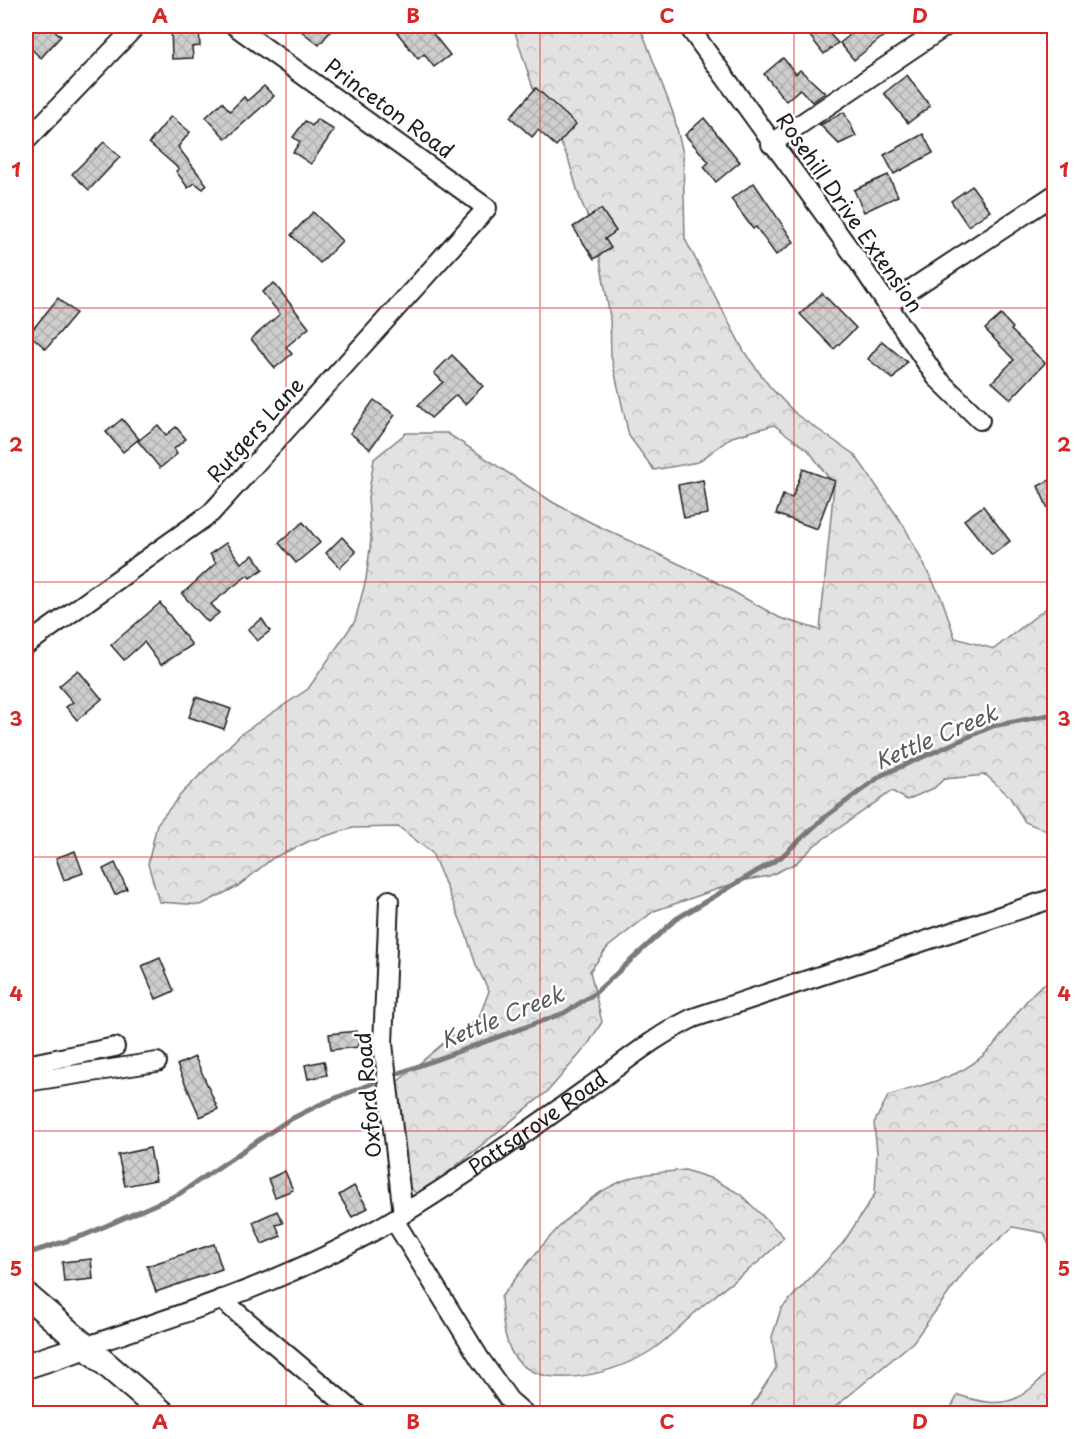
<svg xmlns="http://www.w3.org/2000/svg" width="1080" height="1439" font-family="'Playpen Sans',sans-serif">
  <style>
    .forest { fill: url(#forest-crowns); stroke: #7f7f7f; stroke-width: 1.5 }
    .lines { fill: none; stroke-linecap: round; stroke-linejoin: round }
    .stream { stroke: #7a7a7a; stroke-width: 5 }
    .building { fill: url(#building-cross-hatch); stroke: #1c1c1c; stroke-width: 1.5 }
    .minor-casing { stroke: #1c1c1c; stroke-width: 22 }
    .major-casing { stroke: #1c1c1c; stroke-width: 28 }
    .minor { stroke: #fff; stroke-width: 18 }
    .major { stroke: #fff; stroke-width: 24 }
    .grid { fill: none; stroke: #d62828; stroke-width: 1.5; stroke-opacity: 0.55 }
    .labels { text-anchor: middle; stroke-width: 5; stroke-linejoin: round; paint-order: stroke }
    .street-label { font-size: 21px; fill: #1c1c1c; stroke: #fff }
    .water-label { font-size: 22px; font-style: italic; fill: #5a5a5a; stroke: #fff }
    .neatline { fill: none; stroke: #d62828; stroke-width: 2 }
    .grid-label { font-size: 20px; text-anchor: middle; font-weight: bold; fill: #d62828 }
  </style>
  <defs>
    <pattern id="forest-crowns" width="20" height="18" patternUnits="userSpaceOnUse" patternTransform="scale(1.5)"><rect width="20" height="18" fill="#e2e2e2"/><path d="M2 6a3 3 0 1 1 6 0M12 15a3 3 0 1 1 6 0" fill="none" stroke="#c1c1c1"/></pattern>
    <pattern id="building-cross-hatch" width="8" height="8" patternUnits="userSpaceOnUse" patternTransform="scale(1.5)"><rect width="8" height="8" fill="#cecece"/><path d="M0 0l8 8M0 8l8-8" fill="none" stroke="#b0b0b0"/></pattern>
  </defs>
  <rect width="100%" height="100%" fill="#fff"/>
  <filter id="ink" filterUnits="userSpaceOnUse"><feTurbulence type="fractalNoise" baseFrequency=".0167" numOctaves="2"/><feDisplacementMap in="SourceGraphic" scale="12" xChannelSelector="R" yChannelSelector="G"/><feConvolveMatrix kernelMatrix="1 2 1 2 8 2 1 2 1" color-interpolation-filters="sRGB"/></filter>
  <g filter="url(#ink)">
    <g class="forest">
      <polygon points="513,26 640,26 673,113 683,153 685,239 745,353 770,387 797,415 855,455 904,526 942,599 955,638 994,649 1054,602 1054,834 1025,822 1009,796 986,775 944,779 934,788 907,800 892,791 815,845 796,863 769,876 741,881 654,911 608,947 590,971 602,1022 587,1046 548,1091 419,1196 397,1175 397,1082 452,1036 478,1020 489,991 476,965 465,931 432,853 399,827 353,828 312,840 273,858 238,886 201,905 159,902 148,864 157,824 182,793 241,734 308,689 355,621 366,579 371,540 368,498 374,459 406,433 447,433 554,503 592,523 707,577 780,618 820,630 834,485 809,451 774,425 732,437 698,462 654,470 629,436 611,356 610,317 596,237 579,196 568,158 532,85"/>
      <path d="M1054 980V1258L1044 1233 1013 1227 967 1268 913 1342 828 1413H747L776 1368 772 1337 781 1309 843 1243 875 1194 877 1152 874 1123 888 1096C928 1082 961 1080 992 1047 1007 1031 1033 982 1054 980Z"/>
      <path d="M685 1170 713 1179 740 1194 784 1237C760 1265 738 1276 711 1299 690 1315 674 1335 652 1350 619 1372 541 1396 513 1355 503 1338 502 1315 501 1297 534 1255 574 1199 625 1180 643 1173 665 1172 685 1170Z"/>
      <path d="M1054 1366V1413H948L958 1395C1008 1411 1019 1402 1054 1366Z"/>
    </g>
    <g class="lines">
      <g class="stream">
        <polyline points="391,1076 564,1013 594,994 676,919 781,857 825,817 882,775 993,726 1054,714"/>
        <polyline points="26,1254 85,1235 179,1194 287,1121 321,1104 383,1079"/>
      </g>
    </g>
    <g class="building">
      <polygon points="26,26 35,31 40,26 50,26 61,36 41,58 26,44"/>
      <polygon points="199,26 200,46 192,47 193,58 172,59 171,27"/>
      <polygon points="295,26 335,26 319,45"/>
      <polygon points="392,26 427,26 450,55 434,67 424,54 418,59"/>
      <polygon points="822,26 838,43 824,54 809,35"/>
      <polygon points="861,26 896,26 854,60 840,43"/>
      <polygon points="783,58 796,74 800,70 825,93 812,102 800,89 786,101 764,74"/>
      <polygon points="907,75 930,106 908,123 884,93"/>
      <polygon points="264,86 274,96 226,139 206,117 222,102 230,111 244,97 247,101"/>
      <polygon points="536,88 576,124 556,146 538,130 532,137 510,117"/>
      <polygon points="844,112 856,136 839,144 820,125"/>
      <polygon points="171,116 190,132 178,147 207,185 203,189 195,183 188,188 176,171 179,169 149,143"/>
      <polygon points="704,118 740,162 716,182 704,167 709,162 685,135"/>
      <polygon points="317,119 334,130 311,164 293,152 300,142 293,137 305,121 312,126"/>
      <polygon points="923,134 933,153 894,174 884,155"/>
      <polygon points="104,142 120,157 89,190 72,174"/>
      <polygon points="888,175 898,196 864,212 854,190"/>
      <polygon points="754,183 794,242 776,255 756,227 753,229 731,199"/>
      <polygon points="972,186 990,211 968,226 951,201"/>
      <polygon points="601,209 616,231 605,239 611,248 594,259 573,227"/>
      <polygon points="313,212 342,241 320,263 291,235"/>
      <polygon points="274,283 309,328 286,347 292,354 275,368 251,339 280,314 262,292"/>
      <polygon points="822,293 856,328 834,349 800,314"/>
      <polygon points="58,298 76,313 46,349 29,334"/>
      <polygon points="1001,315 1013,328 1011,330 1045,363 1011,399 992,382 1014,360 985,329"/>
      <polygon points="882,341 907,362 893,379 868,359"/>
      <polygon points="452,355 483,386 465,404 456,395 431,418 418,405 443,382 434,373"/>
      <polygon points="374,400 395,415 370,449 350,433"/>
      <polygon points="122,419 139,439 123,452 106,432"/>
      <polygon points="158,425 166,435 176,427 186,439 174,449 177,454 160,468 138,441"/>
      <polygon points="803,469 835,481 817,529 776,514 783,495 792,498"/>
      <polygon points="1054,478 1054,522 1038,486"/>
      <polygon points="703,480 708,514 684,518 678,485"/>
      <polygon points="983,506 1010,541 992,555 964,520"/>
      <polygon points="303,522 320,543 296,563 279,543"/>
      <polygon points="342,537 356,552 340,568 326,553"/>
      <polygon points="226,543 241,563 253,555 263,569 250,578 248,575 211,604 219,613 208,622 182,594 216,563 210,554"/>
      <polygon points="160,603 192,645 161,665 144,642 124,660 111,645"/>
      <polygon points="262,619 270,631 257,641 248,629"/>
      <polygon points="78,670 102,699 77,720 66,707 73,702 59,686"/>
      <polygon points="196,697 231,709 224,729 189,717"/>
      <polygon points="75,851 83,873 64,880 56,858"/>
      <polygon points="115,863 127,889 115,895 103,869"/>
      <polygon points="160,958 174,991 156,999 142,966"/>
      <polygon points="357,1031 358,1047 331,1050 329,1034"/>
      <polygon points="195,1057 218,1109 200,1117 177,1065"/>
      <polygon points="324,1061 327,1075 308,1079 305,1065"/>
      <polygon points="150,1148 156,1180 125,1186 118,1155"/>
      <polygon points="285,1171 293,1190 275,1197 268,1179"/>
      <polygon points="354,1186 368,1208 352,1217 339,1195"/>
      <polygon points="277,1211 283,1223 276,1225 281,1236 262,1244 253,1222"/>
      <polygon points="214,1244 222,1269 156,1292 147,1266"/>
      <polygon points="91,1259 93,1279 64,1282 62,1262"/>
    </g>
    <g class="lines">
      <defs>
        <g id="minor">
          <polyline points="688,26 856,258 936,377 980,420"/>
          <polyline points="26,141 136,26"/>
          <polyline points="771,144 946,26"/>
          <polyline points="887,305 1054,195"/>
          <polyline points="26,645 211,513 487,208 235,26"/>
          <polyline points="389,900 383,1044 403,1214"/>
          <polyline points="26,1065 115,1047"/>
          <polyline points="26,1082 157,1062"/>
          <polyline points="394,1220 480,1359 509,1400 525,1414"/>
          <polyline points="221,1299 357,1414"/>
          <path id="s1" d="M87 1346C192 1311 301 1276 396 1218 461 1179 523 1135 584 1091 620 1066 653 1037 693 1018L1054 898"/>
        </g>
        <g id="major">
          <polyline points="26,1295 164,1414"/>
          <polyline points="26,1366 87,1346"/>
        </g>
      </defs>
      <use href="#minor" class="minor-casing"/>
      <use href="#major" class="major-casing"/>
      <use href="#minor" class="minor"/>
      <use href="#major" class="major"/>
    </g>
  </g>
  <path class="grid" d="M286 26V1414M540 26V1414M794 26V1414M26 308H1054M26 582H1054M26 857H1054M26 1131H1054"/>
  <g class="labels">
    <g class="street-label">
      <text transform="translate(389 109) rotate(36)" y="7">Princeton Road</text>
      <text transform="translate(849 213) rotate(55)" y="7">Rosehill Drive Extension</text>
      <text transform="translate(256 430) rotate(-48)" y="7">Rutgers Lane</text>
      <text transform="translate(369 1095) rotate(-95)" y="7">Oxford Road</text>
      <text dy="7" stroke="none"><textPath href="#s1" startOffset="506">Pottsgrove Road</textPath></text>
    </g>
    <g class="water-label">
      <text transform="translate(936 737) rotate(-23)" y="8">Kettle Creek</text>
      <text transform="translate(502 1017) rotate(-22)" y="8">Kettle Creek</text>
    </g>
  </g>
  <rect width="1080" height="1439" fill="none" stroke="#fff" stroke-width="66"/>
  <rect x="33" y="33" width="1014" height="1373" class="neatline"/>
  <g class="grid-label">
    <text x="160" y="23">A</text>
    <text x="413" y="23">B</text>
    <text x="667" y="23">C</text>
    <text x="920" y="23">D</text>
    <text x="16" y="177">1</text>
    <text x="1064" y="177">1</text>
    <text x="16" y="452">2</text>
    <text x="1064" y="452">2</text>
    <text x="16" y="726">3</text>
    <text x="1064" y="726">3</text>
    <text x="16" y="1001">4</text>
    <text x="1064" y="1001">4</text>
    <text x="16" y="1276">5</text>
    <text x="1064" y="1276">5</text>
    <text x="160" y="1429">A</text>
    <text x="413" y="1429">B</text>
    <text x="667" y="1429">C</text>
    <text x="920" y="1429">D</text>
  </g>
</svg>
